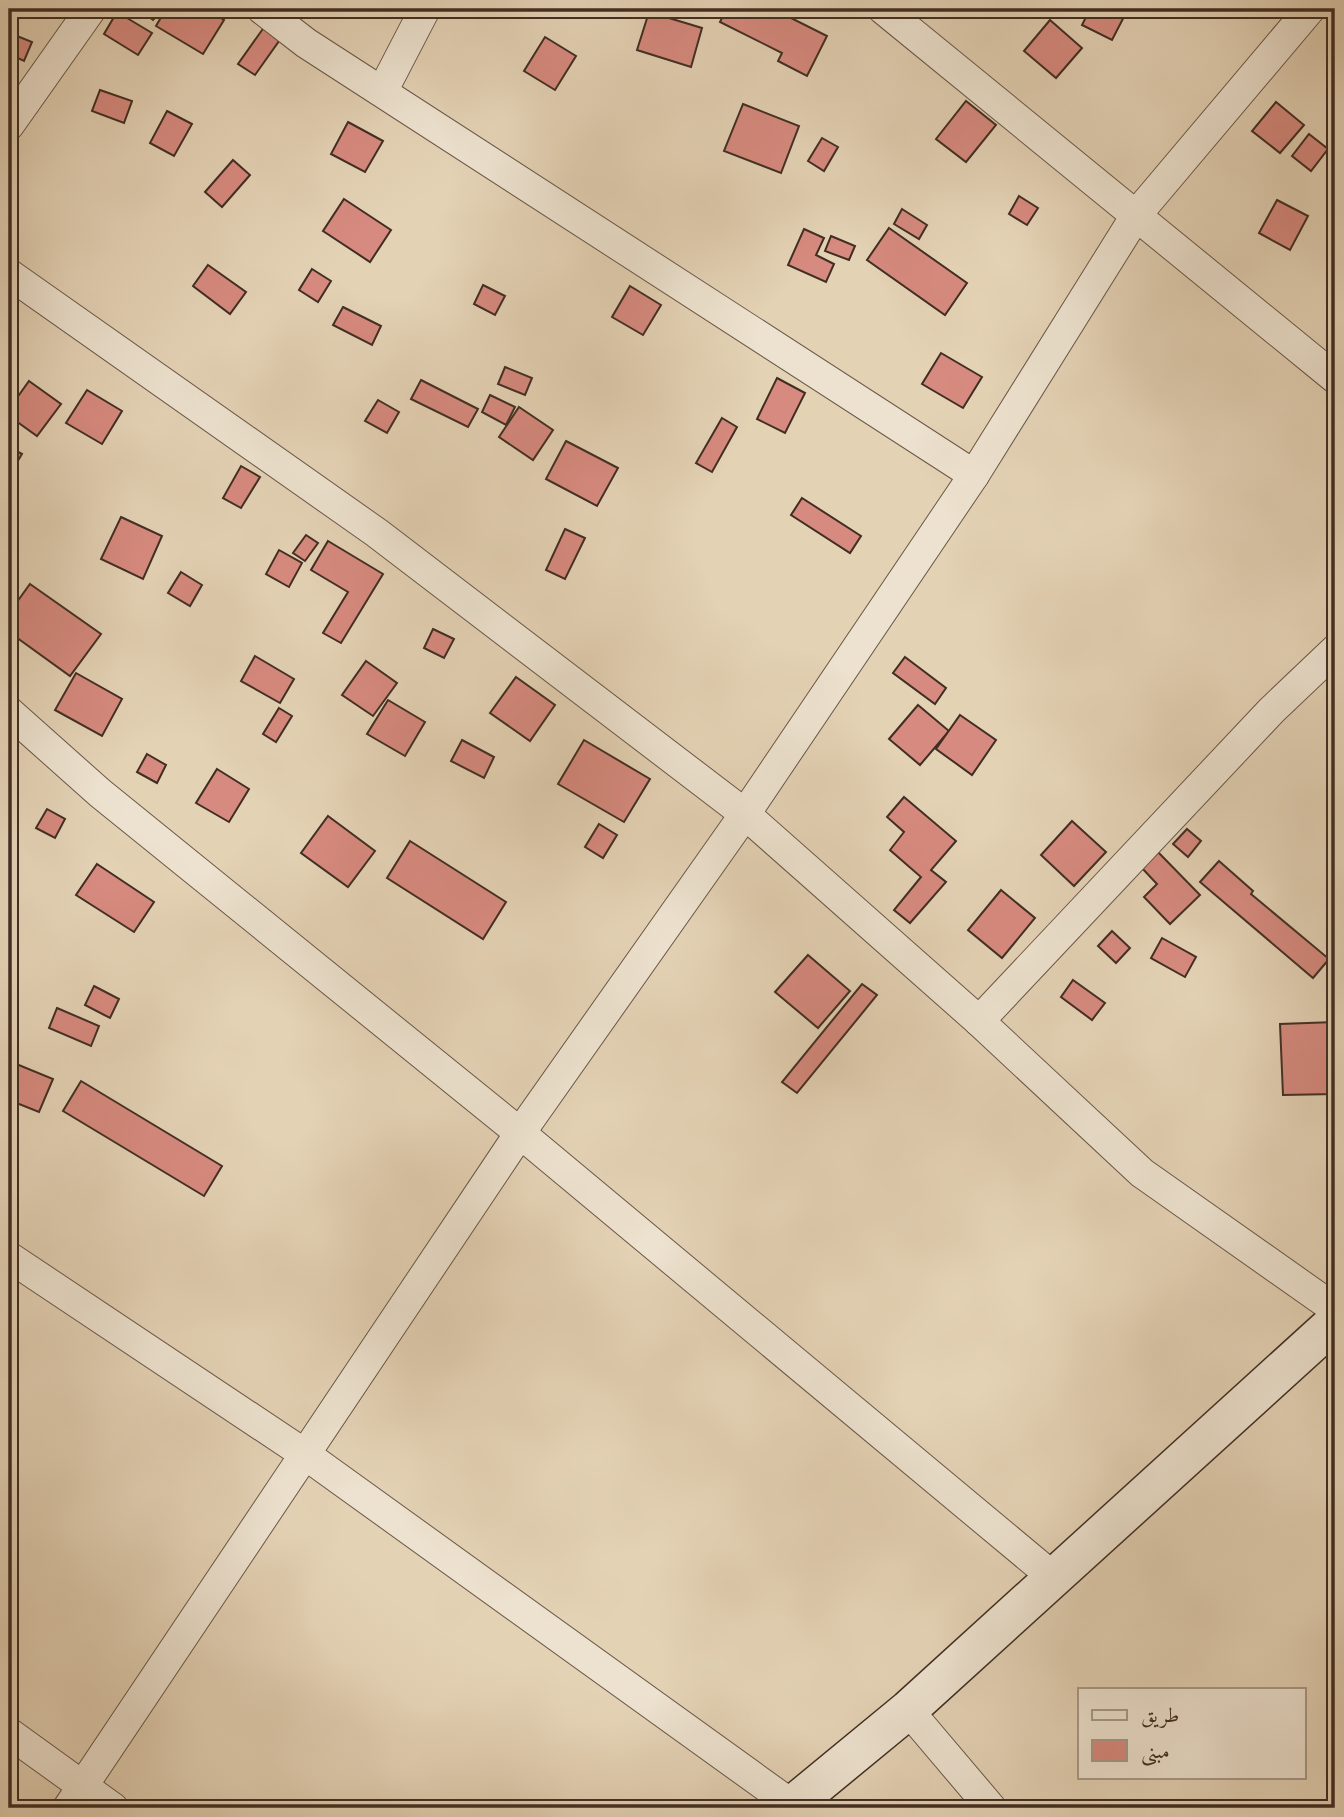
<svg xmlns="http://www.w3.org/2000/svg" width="1344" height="1817" font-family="'IM FELL English',Amiri,serif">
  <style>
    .building { fill: #d78a7f; stroke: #412e23; stroke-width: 2 }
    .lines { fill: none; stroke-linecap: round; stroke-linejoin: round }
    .minor-casing { stroke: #6a5748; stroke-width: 32 }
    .secondary-casing { stroke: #412e23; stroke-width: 41 }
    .minor { stroke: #ede2cf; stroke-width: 30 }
    .secondary { stroke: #ede2cf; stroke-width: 38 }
  </style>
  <rect width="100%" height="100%" fill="#e4d2b5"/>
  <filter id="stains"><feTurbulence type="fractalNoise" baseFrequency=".00286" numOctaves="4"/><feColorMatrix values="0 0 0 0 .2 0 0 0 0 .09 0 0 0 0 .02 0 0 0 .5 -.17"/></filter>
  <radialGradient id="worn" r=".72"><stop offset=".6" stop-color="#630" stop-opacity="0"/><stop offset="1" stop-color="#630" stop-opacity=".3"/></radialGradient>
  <g class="building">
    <polygon points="139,9 163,9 153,20"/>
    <polygon points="166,9 206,9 224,20 203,54 156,26"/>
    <polygon points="726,9 782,9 791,13 789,17 827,36 807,76 778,61 782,53 720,22"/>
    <polygon points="1090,9 1128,9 1112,40 1082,25"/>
    <polygon points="117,12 152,33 138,55 104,34"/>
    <polygon points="649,12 702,28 691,67 637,50"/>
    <polygon points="1050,20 1082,48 1056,78 1024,51"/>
    <polygon points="267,23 284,34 255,75 238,64"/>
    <polygon points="12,34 32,42 24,61 9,54"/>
    <polygon points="545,37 576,56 555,90 524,71"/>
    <polygon points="100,90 132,101 124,123 92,111"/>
    <polygon points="966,101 996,125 966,162 936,139"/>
    <polygon points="1276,102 1304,125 1280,153 1252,131"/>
    <polygon points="743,104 799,126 781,173 724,151"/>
    <polygon points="167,111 192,124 174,156 150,143"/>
    <polygon points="348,122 383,141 365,172 331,154"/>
    <polygon points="1309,134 1328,149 1311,171 1292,156"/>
    <polygon points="822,138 838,147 824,171 808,161"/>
    <polygon points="233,160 250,175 222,207 205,192"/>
    <polygon points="1019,196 1038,208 1027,225 1009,214"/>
    <polygon points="344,199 391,230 370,262 323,231"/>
    <polygon points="1277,200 1308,216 1290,250 1259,233"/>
    <polygon points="902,209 927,225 919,239 894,224"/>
    <polygon points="889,228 967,283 945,315 867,260"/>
    <polygon points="804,229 824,238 816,255 834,264 826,282 788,265"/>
    <polygon points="831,236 855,246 849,260 825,251"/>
    <polygon points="208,265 246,292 230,314 193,286"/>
    <polygon points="312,269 331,281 318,302 299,290"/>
    <polygon points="483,285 505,296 495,315 474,304"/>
    <polygon points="630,286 661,305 643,335 612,317"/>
    <polygon points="343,307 381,326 372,345 333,325"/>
    <polygon points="941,353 982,377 963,408 922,384"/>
    <polygon points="505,367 532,378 525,395 498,384"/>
    <polygon points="777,378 805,393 785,433 757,419"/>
    <polygon points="421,380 478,409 468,427 411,399"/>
    <polygon points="29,381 61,404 37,436 9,416 9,409"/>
    <polygon points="87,390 122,411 102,444 66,423"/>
    <polygon points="490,395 515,407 506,425 482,412"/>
    <polygon points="378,400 399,412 387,433 365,421"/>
    <polygon points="519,407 553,430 533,460 499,437"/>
    <polygon points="722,418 737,427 712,472 696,463"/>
    <polygon points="566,441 618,468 597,506 546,479"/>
    <polygon points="9,447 22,454 13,469 9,466"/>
    <polygon points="241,466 260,477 241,508 223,498"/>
    <polygon points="802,498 861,536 850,553 791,515"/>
    <polygon points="121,517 162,536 143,579 101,559"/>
    <polygon points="565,529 585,538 565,579 546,570"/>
    <polygon points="306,535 318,543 305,561 293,553"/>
    <polygon points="328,541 383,574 341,643 323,633 348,592 311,570"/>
    <polygon points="279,550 302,563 289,587 266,574"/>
    <polygon points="181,572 202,585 190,606 168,593"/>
    <polygon points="30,584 101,634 70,676 9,632 9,613"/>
    <polygon points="433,629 454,639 444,658 424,648"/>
    <polygon points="255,656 294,679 280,703 241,681"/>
    <polygon points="905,657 946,688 935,704 893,673"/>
    <polygon points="366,661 397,683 373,716 342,695"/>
    <polygon points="76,673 122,699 102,736 55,710"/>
    <polygon points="516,677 555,705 530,741 490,713"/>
    <polygon points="388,700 425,722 405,756 367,734"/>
    <polygon points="918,705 949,731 920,765 889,739"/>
    <polygon points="279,708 292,716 276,742 263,734"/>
    <polygon points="960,715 996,740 972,775 936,749"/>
    <polygon points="462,740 494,757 484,778 451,761"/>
    <polygon points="584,740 650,779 624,822 558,784"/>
    <polygon points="147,754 166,765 157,783 137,772"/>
    <polygon points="217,769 249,789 229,822 196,803"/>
    <polygon points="904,797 956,841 931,870 946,882 910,923 894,910 921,877 890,850 904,832 887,817"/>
    <polygon points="47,809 65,819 55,838 36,828"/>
    <polygon points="328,816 375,851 348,887 301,853"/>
    <polygon points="1072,821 1106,852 1074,886 1041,855"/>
    <polygon points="599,824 617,835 603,858 585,847"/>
    <polygon points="1187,829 1201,841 1188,857 1173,844"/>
    <polygon points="410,841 506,902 483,939 387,878"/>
    <polygon points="1156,850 1200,895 1170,924 1144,897 1157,884 1140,866"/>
    <polygon points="1219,861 1253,891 1251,894 1329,959 1313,978 1200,882"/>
    <polygon points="97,864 154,902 134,932 76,895"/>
    <polygon points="1001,890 1035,918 1002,958 968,930"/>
    <polygon points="1112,931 1130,948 1116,963 1098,946"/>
    <polygon points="1162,938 1196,957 1185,977 1151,958"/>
    <polygon points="808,955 850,991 818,1028 775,992"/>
    <polygon points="9,977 17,982 9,997"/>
    <polygon points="1073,980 1105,1003 1092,1020 1061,997"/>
    <polygon points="862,984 877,995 797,1093 782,1082"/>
    <polygon points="94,986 119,999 110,1018 85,1005"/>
    <polygon points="57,1008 99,1026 91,1046 49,1028"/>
    <polygon points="1335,1022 1335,1094 1283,1095 1280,1024"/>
    <polygon points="9,1061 53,1079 39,1112 9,1100"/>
    <polygon points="81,1081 222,1166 204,1196 63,1111"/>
  </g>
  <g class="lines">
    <defs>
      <g id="minor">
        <polyline points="262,9 306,43 974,475"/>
        <polyline points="883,9 1335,378"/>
        <polyline points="383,90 425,9"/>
        <polyline points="9,125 91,9"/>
        <polyline points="9,274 377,533 745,814 979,1021 1142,1173 1335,1309"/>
        <polyline points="9,712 100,793 520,1133 1053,1577"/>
        <polyline points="979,1021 1271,711 1335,650"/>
        <polyline points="9,1257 306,1455 792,1805"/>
        <polyline points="908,1710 991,1808"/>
        <polyline points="9,1733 113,1808"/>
        <polyline points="68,1808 520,1133 745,814 974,475 1137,214 1310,9"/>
      </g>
      <polyline id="secondary" points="789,1808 908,1710 1335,1322"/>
    </defs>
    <use href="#minor" class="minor-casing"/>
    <use href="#secondary" class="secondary-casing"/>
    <use href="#minor" class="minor"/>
    <use href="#secondary" class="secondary"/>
  </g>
  <rect width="1344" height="1817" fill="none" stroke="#e4d2b5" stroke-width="35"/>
  <rect x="10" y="10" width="1323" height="1796" fill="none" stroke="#412e23" stroke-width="3.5"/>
  <rect x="18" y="18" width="1309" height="1782" fill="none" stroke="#412e23" stroke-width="2"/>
  <rect x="1078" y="1688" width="228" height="91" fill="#ede2cf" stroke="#a89a8a" stroke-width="2"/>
  <rect x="1092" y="1710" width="35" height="10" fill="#ede2cf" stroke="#a89a8a" stroke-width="2"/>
  <text x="1141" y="1722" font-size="21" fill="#412e23">طريق</text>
  <rect x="1092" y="1740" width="35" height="21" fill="#d78a7f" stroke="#a89a8a" stroke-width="2"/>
  <text x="1141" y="1758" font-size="21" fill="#412e23">مبنى</text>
  <rect width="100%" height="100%" filter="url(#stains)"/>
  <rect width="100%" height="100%" fill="url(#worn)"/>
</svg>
